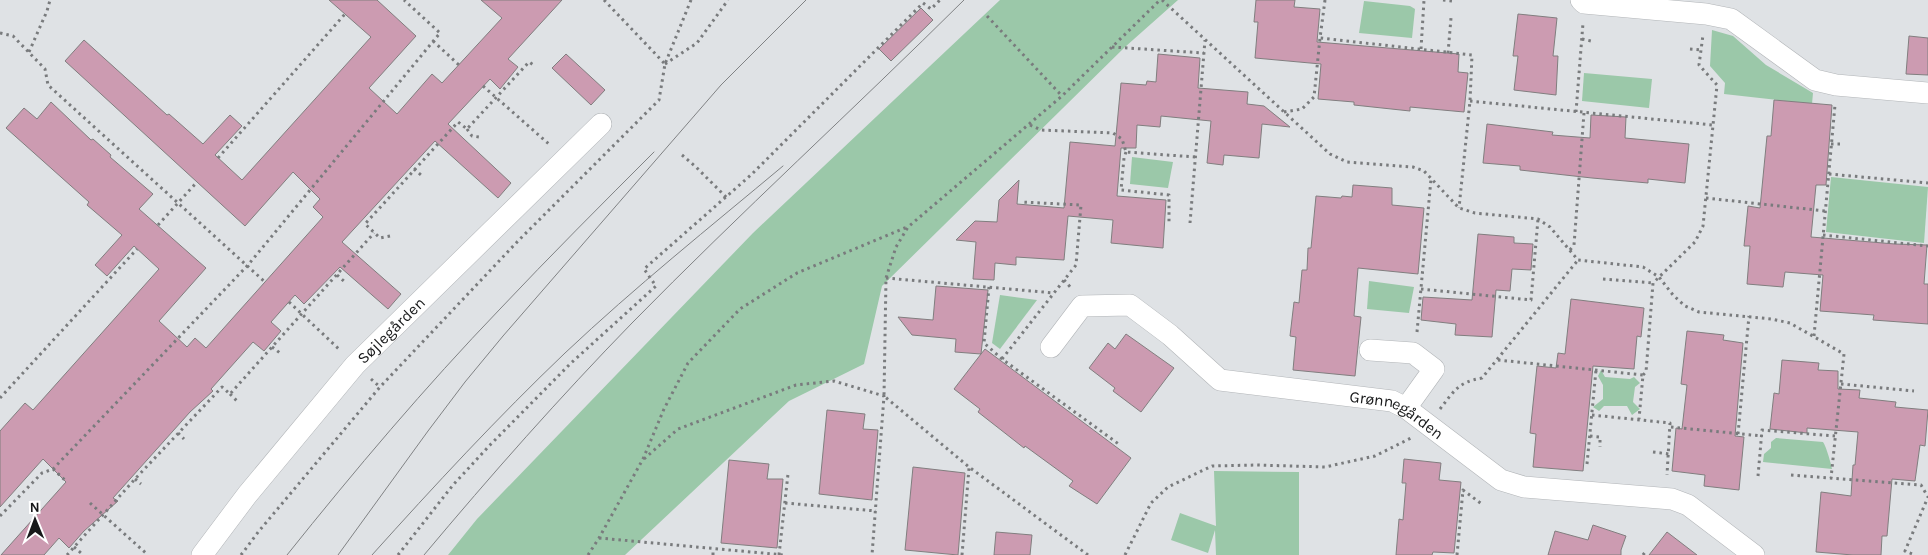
<svg xmlns="http://www.w3.org/2000/svg" width="1928" height="555" font-family="Karla,sans-serif">
  <style>
    .green { fill: #9bc8a9 }
    .building { fill: #cc9bb1; stroke: #817e7f }
    .lines { fill: none; stroke-linecap: round; stroke-linejoin: round }
    .minor-casing { stroke: #b2b5b8; stroke-width: 22 }
    .path { stroke: #797b7d; stroke-width: 3; stroke-dasharray: 2.5 4; stroke-linecap: butt }
    .minor { stroke: #fff; stroke-width: 21 }
    .tram { stroke: #808284; stroke-width: 1 }
    .labels { text-anchor: middle; stroke-width: 5; stroke-linejoin: round; paint-order: stroke }
    .street-label { font-size: 16px; fill: #171819; stroke: #fff }
  </style>
  <rect width="100%" height="100%" fill="#dfe2e5"/>
  <g class="green">
    <polygon points="1000,0 1178,0 1125,47 882,286 864,364 789,401 625,555 448,555 477,519 753,233"/>
    <polygon points="1364,1 1410,6 1415,9 1412,38 1359,33"/>
    <polygon points="1712,30 1733,36 1766,65 1813,93 1812,104 1724,94 1725,83 1710,66"/>
    <polygon points="1584,73 1652,79 1649,108 1582,101"/>
    <polygon points="1132,157 1173,162 1168,188 1130,184"/>
    <polygon points="1831,177 1928,187 1924,243 1826,232"/>
    <polygon points="1369,281 1414,287 1409,313 1367,309"/>
    <polygon points="1000,295 1037,300 1000,349 992,343"/>
    <polygon points="1601,370 1605,377 1630,379 1634,377 1640,383 1635,387 1633,402 1640,409 1632,415 1627,406 1604,406 1599,411 1593,407 1603,399 1603,385 1598,376"/>
    <path d="M1776 438 1823 442C1826 446 1831 463 1832 469L1763 462 1764 454 1771 448V442Z"/>
    <polygon points="1214,471 1299,472 1299,555 1216,555 1215,530 1208,553 1171,540 1180,513 1216,526"/>
  </g>
  <g class="building">
    <polygon points="329,0 377,0 416,36 369,88 397,114 432,74 442,83 502,18 481,0 562,0 508,59 518,67 500,89 490,79 448,124 511,183 498,198 435,141 342,242 401,294 388,309 340,267 304,304 295,295 271,322 281,331 264,351 253,342 211,389 213,391 190,412 113,498 118,501 84,531 69,548 59,538 44,555 1,555 66,482 43,459 0,507 0,431 25,403 33,410 159,269 134,246 107,276 95,265 122,235 87,205 89,202 6,128 24,108 37,119 51,102 91,140 93,139 111,155 110,157 153,194 139,209 206,268 159,321 187,347 195,338 206,348 323,217 313,207 320,199 293,172 245,226 65,61 84,40 167,115 169,114 203,144 230,115 242,126 215,155 242,180 371,37"/>
    <polygon points="1256,0 1295,0 1294,7 1320,9 1317,42 1459,54 1458,72 1468,73 1464,112 1410,107 1410,111 1354,105 1354,102 1318,99 1321,64 1255,58 1258,22 1254,22"/>
    <polygon points="921,8 933,20 891,61 879,49"/>
    <polygon points="1518,14 1557,18 1553,56 1558,56 1556,95 1514,90 1518,56 1513,56"/>
    <polygon points="1909,36 1928,38 1928,75 1906,74"/>
    <polygon points="566,54 605,90 591,105 552,68"/>
    <polygon points="1158,54 1200,58 1198,88 1248,92 1247,104 1264,106 1290,127 1262,124 1259,158 1224,155 1223,165 1207,163 1211,121 1161,116 1160,127 1137,125 1136,148 1121,148 1117,196 1166,200 1163,248 1111,243 1113,220 1068,216 1064,260 1016,257 1016,265 995,263 994,280 973,279 976,242 956,240 975,221 997,222 999,200 1019,180 1017,204 1064,208 1070,142 1115,146 1121,83 1146,85 1147,81 1156,82"/>
    <polygon points="1774,100 1832,105 1826,185 1816,185 1811,237 1895,244 1927,245 1924,284 1928,284 1928,324 1873,320 1874,315 1820,311 1823,275 1785,272 1783,287 1747,284 1750,246 1744,246 1748,206 1760,208 1767,136 1771,136"/>
    <polygon points="1591,115 1626,117 1625,138 1689,144 1685,183 1648,179 1648,183 1592,178 1520,170 1520,166 1483,163 1487,124 1553,132 1552,135 1590,138"/>
    <polygon points="1353,185 1392,188 1392,205 1424,208 1418,274 1358,268 1354,316 1361,317 1355,376 1293,370 1296,337 1290,336 1294,302 1299,303 1302,270 1307,270 1308,248 1311,248 1316,196 1341,198 1342,196 1352,197"/>
    <polygon points="1478,234 1514,237 1514,243 1533,244 1531,270 1512,269 1510,291 1496,290 1492,337 1455,335 1456,324 1421,320 1423,297 1472,300"/>
    <polygon points="936,286 988,290 981,354 985,349 1131,458 1097,504 1069,486 1073,481 1025,446 1024,448 978,412 980,409 954,389 981,354 955,352 956,339 912,335 898,317 933,320"/>
    <polygon points="1571,299 1644,308 1641,337 1637,336 1634,369 1593,366 1583,471 1533,467 1536,434 1530,433 1537,366 1556,368 1558,353 1565,354"/>
    <polygon points="1687,331 1724,335 1723,340 1743,343 1735,436 1744,437 1739,490 1704,486 1705,475 1672,471 1676,428 1682,429 1687,385 1681,384"/>
    <polygon points="1126,334 1174,368 1141,412 1113,391 1115,388 1089,368 1108,343 1115,349"/>
    <polygon points="1782,360 1819,363 1818,370 1838,371 1838,389 1860,390 1859,398 1896,402 1895,407 1928,410 1925,446 1920,445 1915,481 1892,479 1887,536 1882,536 1881,555 1853,555 1816,552 1821,492 1851,496 1853,465 1855,465 1858,432 1807,428 1807,433 1770,429 1774,393 1779,394"/>
    <polygon points="827,410 865,414 863,429 878,430 872,500 819,494"/>
    <polygon points="1404,459 1441,463 1439,480 1461,482 1454,553 1433,552 1432,555 1396,555 1399,519 1403,520 1406,483 1402,483"/>
    <polygon points="729,460 769,464 767,479 783,479 777,548 721,543"/>
    <polygon points="913,467 965,473 958,555 905,550"/>
    <polygon points="1593,525 1626,536 1621,550 1621,555 1548,555 1555,531 1588,540"/>
    <polygon points="996,532 1032,535 1030,555 994,555"/>
    <polygon points="1667,532 1697,555 1649,555"/>
  </g>
  <g class="lines">
    <defs>
      <g id="minor">
        <polyline points="1581,0 1584,3 1706,14 1731,19 1815,80 1836,85 1928,93"/>
        <path id="s1" d="M1051 347 1082 306 1130 305 1170 335 1220 380 1392 401 1406 408 1501 480 1524 487 1672 499 1688 505 1754 555"/>
        <polyline points="1370,350 1413,353 1434,369 1406,408"/>
        <path id="s2" d="M202 555 247 495 355 365 601 124"/>
      </g>
    </defs>
    <use href="#minor" class="minor-casing"/>
    <g class="path">
      <polyline points="604,0 665,64"/>
      <polyline points="1162,0 1330,154 1347,162 1413,167 1424,171 1459,208 1475,213 1538,219 1550,227 1578,260 1643,267 1659,277 1673,295 1685,306 1699,312 1771,319 1790,323 1844,354 1831,478"/>
      <polyline points="1325,0 1320,38 1472,55 1470,101 1459,208"/>
      <polyline points="1443,0 1452,1"/>
      <polyline points="987,16 1062,96"/>
      <polyline points="0,33 13,36 45,69 48,85 265,282"/>
      <polyline points="1582,39 1591,41"/>
      <polyline points="433,41 459,65"/>
      <polyline points="1112,47 1204,53"/>
      <polyline points="1421,49 1424,0"/>
      <polyline points="1690,49 1701,50"/>
      <polyline points="29,52 47,11 50,0"/>
      <polyline points="1448,53 1451,18"/>
      <polyline points="665,64 697,43 728,0"/>
      <polyline points="483,86 550,145"/>
      <polyline points="1470,101 1713,125"/>
      <polyline points="1284,112 1302,109 1314,97 1320,38"/>
      <polyline points="1576,112 1583,23"/>
      <polyline points="1030,125 1041,130 1113,133 1122,139 1126,152 1195,157"/>
      <polyline points="467,129 472,136 479,137"/>
      <polyline points="1831,144 1841,144"/>
      <polyline points="1126,152 1124,158 1121,190 1169,195 1169,222"/>
      <polyline points="682,155 696,167 727,198"/>
      <polyline points="218,158 345,14"/>
      <polyline points="414,169 421,175"/>
      <polyline points="1829,174 1928,183"/>
      <polyline points="1706,198 1825,211"/>
      <polyline points="1190,223 1205,40"/>
      <polyline points="158,225 197,182"/>
      <polyline points="1823,235 1928,246"/>
      <polyline points="390,236 380,238 365,224 458,122 467,129 529,62 535,66"/>
      <polyline points="1570,250 1574,245 1584,113"/>
      <polyline points="337,275 346,283"/>
      <polyline points="886,278 1054,293"/>
      <polyline points="1603,279 1653,283"/>
      <polyline points="1064,280 1072,289"/>
      <polyline points="989,287 984,343 1002,359 1120,445"/>
      <polyline points="1421,289 1531,300 1538,219"/>
      <polyline points="289,302 341,351"/>
      <polyline points="1417,332 1431,179"/>
      <polyline points="1814,336 1835,105"/>
      <polyline points="272,347 280,353"/>
      <polyline points="1002,359 1076,265 1081,205 1021,202"/>
      <polyline points="1498,360 1643,375 1639,419"/>
      <polyline points="1643,375 1646,372 1653,283 1695,242 1703,226 1717,85 1699,65 1703,35"/>
      <polyline points="371,379 380,387"/>
      <polyline points="1841,384 1914,391"/>
      <polyline points="230,394 237,401"/>
      <polyline points="0,398 137,249"/>
      <path d="M1440 409C1454 391 1458 382 1482 378L1578 260"/>
      <polyline points="1592,415 1670,423 1667,475"/>
      <polyline points="1671,427 1762,436"/>
      <polyline points="178,433 184,439"/>
      <polyline points="1738,434 1749,316"/>
      <polyline points="1590,436 1600,437 1600,447"/>
      <polyline points="1653,452 1669,454"/>
      <polyline points="644,459 678,429 796,385 834,381 884,396 872,555"/>
      <polyline points="1587,464 1596,370"/>
      <polyline points="53,469 67,482"/>
      <polyline points="1791,475 1921,485 1928,497 1905,551 1915,555"/>
      <polyline points="1758,476 1762,430 1835,436"/>
      <polyline points="135,479 141,484"/>
      <polyline points="90,503 148,555"/>
      <polyline points="785,503 876,511"/>
      <polyline points="0,516 42,473 53,469 248,265 440,33 404,0"/>
      <polyline points="599,538 784,555"/>
      <polyline points="74,547 81,553"/>
      <polyline points="67,555 135,479 222,387 230,394 374,233"/>
      <polyline points="241,555 259,531 380,387 518,241 659,100 665,64 691,0"/>
      <polyline points="398,555 453,485 490,445 570,364 656,286 644,269 752,174 923,3 931,9 940,0"/>
      <polyline points="588,555 599,538 643,459 664,409 688,363 740,309 797,273 907,227"/>
      <polyline points="713,555 713,549"/>
      <polyline points="779,555 788,474"/>
      <polyline points="962,555 969,468"/>
      <polyline points="1088,555 969,467 884,396 886,278 896,247 908,227 1062,96 1160,0"/>
      <polyline points="1125,555 1151,503 1168,487 1212,466 1257,465 1325,467 1375,456 1411,438"/>
      <polyline points="1457,555 1463,490 1483,505"/>
      <polyline points="1643,555 1646,551"/>
    </g>
    <use href="#minor" class="minor"/>
    <g class="tram">
      <path d="M287 555C355 470 425 387 500 309 550 256 602 204 654 152"/>
      <polyline points="338,555 428,431 465,382 503,336 721,85 806,0"/>
      <path d="M372 555C434 486 498 417 565 353 635 287 710 227 783 166"/>
      <path d="M424 555C491 475 560 397 632 323 740 213 854 109 964 0"/>
    </g>
  </g>
  <g class="labels">
    <g class="street-label">
      <text dy="6" stroke="none"><textPath href="#s2" startOffset="294">Søjlegården</textPath></text>
      <text dy="6" stroke="none"><textPath href="#s1" startOffset="399">Grønnegården</textPath></text>
    </g>
  </g>
  <g transform="translate(35 520) rotate(359)" stroke="#ffffff" stroke-width="4" paint-order="stroke">
  <path d="M0-4L9 19L0 12L-9 19Z" fill="#171819"/>
  <text y="-8" font-size="14" font-weight="bold" text-anchor="middle" fill="#171819">N</text>
  </g>
</svg>
